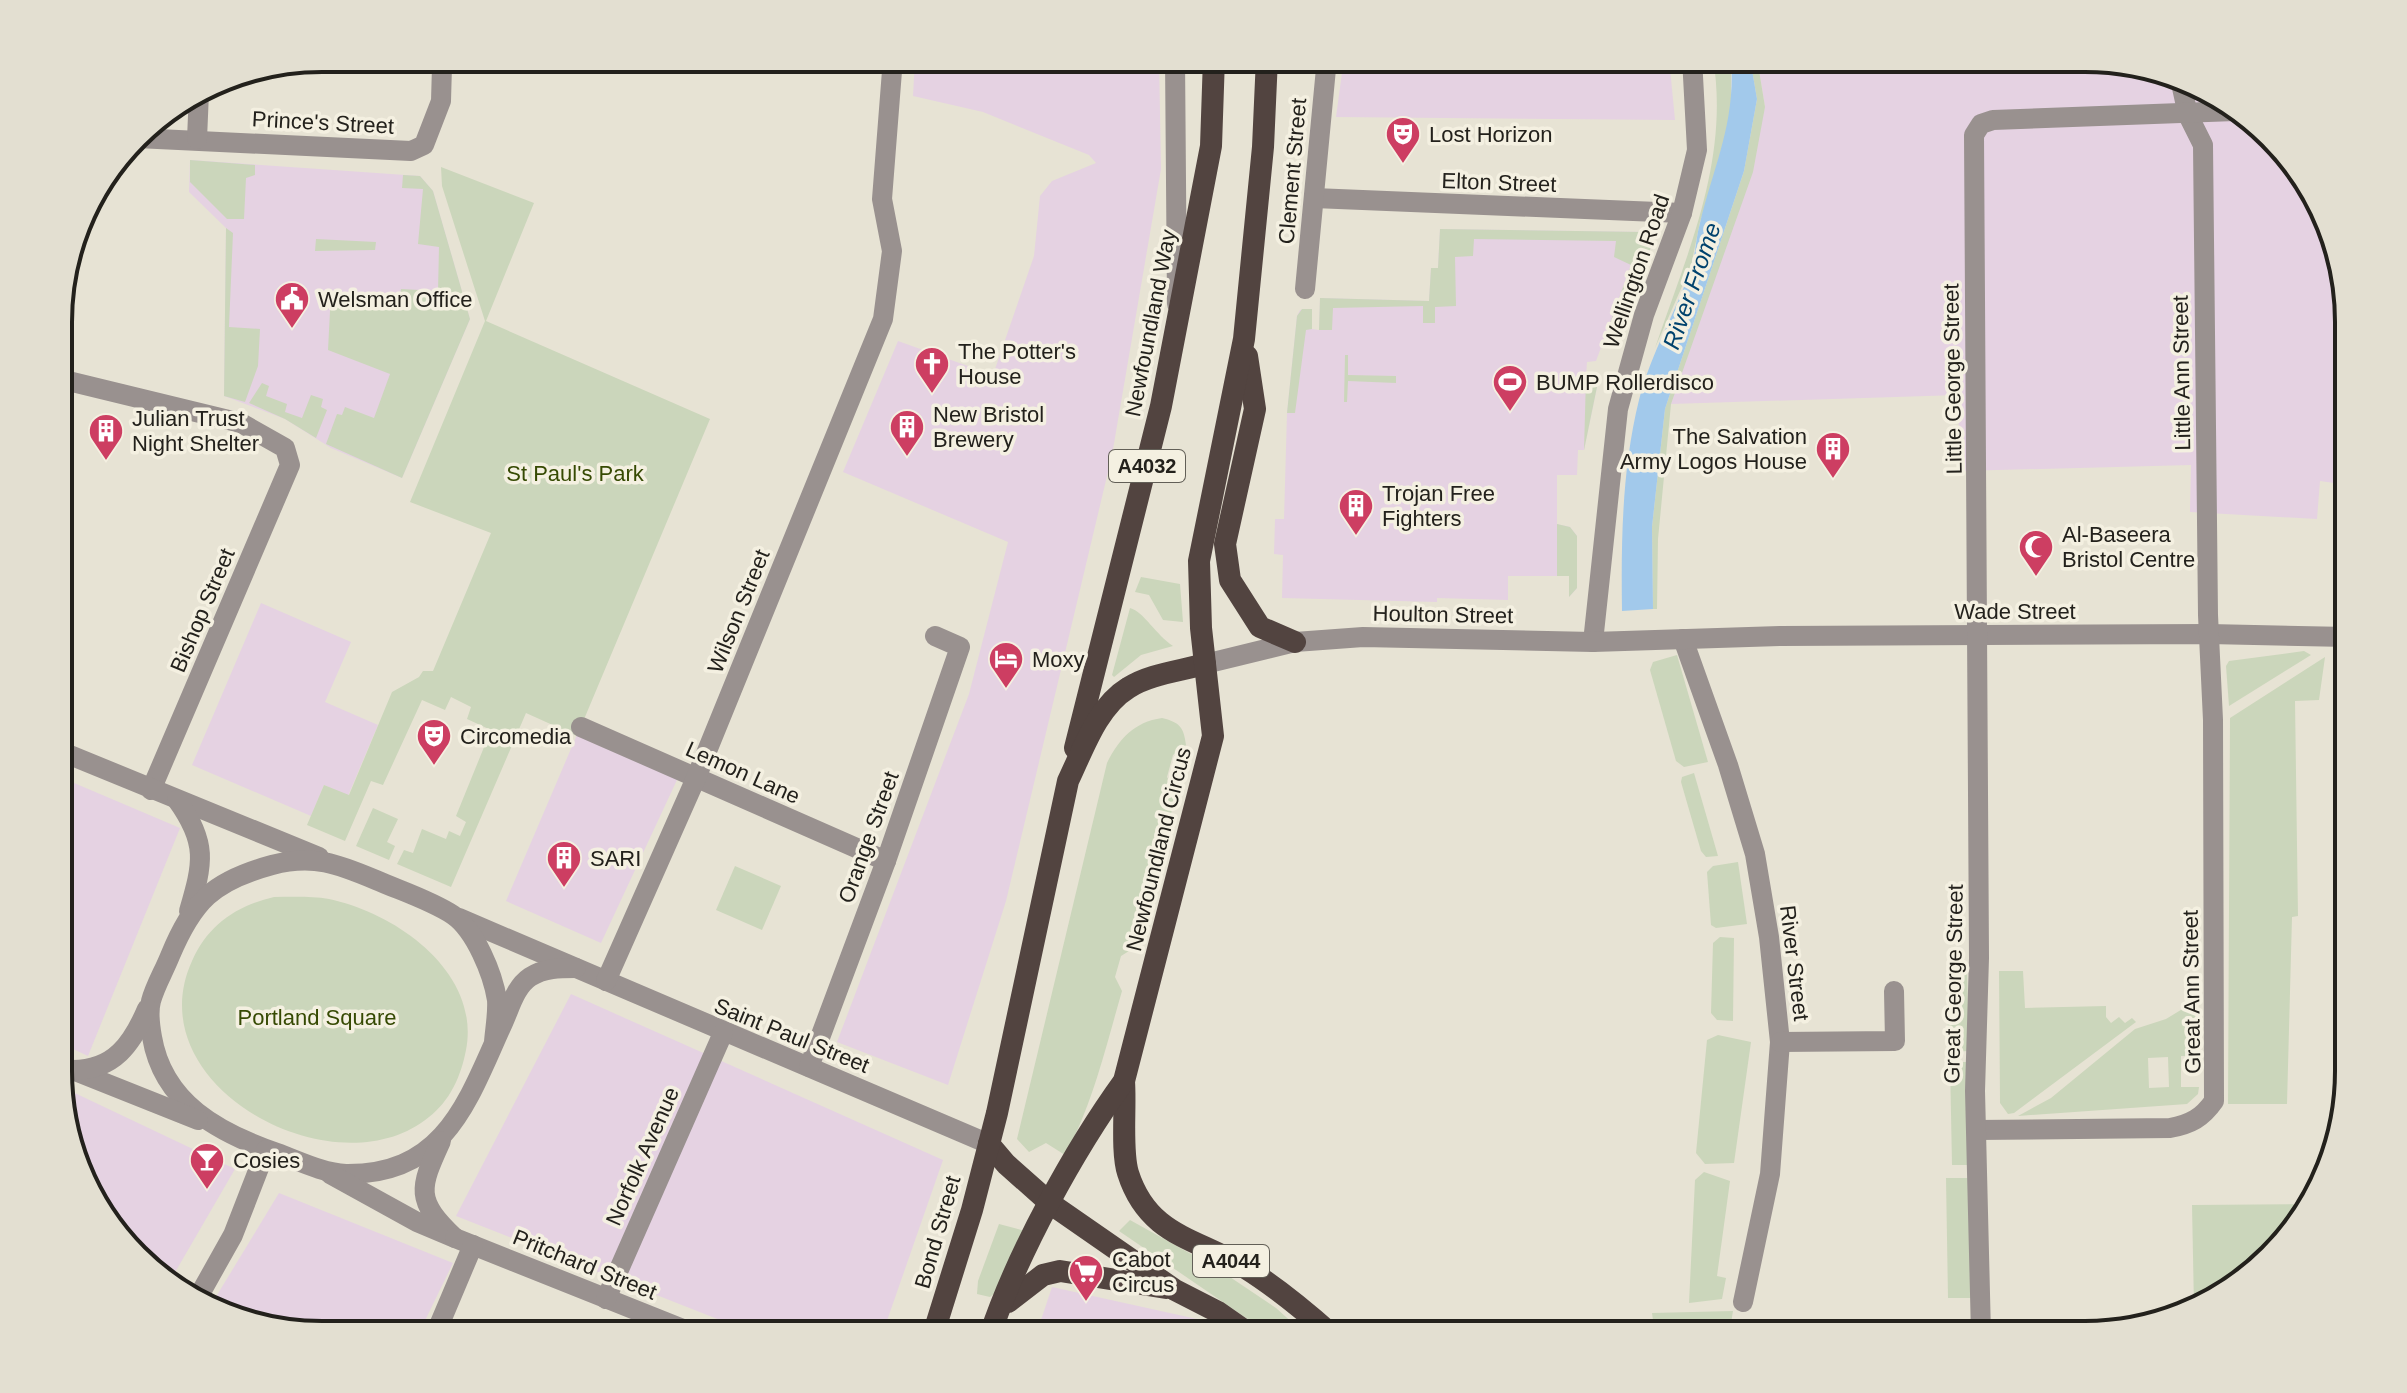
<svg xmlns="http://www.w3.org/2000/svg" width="2407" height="1393" font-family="Helvetica,sans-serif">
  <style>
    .commercial { fill: #e5d2e2 }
    .green { fill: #cbd6bb; fill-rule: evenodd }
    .water { fill: #a2c9eb }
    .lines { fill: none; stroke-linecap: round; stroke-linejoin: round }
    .minor { stroke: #99918f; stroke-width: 20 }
    .trunk { stroke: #524440; stroke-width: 22 }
    .labels { text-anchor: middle; stroke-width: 7; stroke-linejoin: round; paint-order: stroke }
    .shield { fill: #f4f0e1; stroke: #625f57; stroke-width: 2 }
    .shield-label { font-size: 20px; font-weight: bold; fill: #23211c }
    .street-label { font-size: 22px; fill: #23211c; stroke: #f4f0e1 }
    .poi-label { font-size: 22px; fill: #23211c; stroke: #f4f0e1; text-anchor: start }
    .park-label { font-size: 22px; fill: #364a03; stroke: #f4f0e1 }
    .water-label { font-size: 24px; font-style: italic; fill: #00426d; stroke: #f4f0e1 }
    .rim { fill: none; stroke: #23211c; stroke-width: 4 }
  </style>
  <rect width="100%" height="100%" fill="#e7e3d4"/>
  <g class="commercial">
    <polygon points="915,58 1159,58 1161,169 1112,455 1006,901 948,1085 837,1042 969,694 1008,542 843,472 898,341 993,375 1034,256 1040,196 1052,181 1096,163 1089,155 983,112 913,96"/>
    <polygon points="1344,58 1669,58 1675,120 1336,117"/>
    <polygon points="1757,58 2086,58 2198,88 2200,92 2217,93 2305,176 2348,304 2348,485 2320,481 2317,519 2190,512 2191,465 1960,471 1958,395 1671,404 1765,107"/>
    <polygon points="190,160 420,176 433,191 470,319 402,478 331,448 285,419 224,396 226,228 189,192"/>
    <polygon points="1440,229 1645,232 1650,236 1652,244 1627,317 1621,324 1609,326 1596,361 1587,362 1586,377 1595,382 1597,387 1584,450 1578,450 1577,475 1557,475 1557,524 1570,527 1577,536 1577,588 1569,597 1569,576 1508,576 1508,600 1437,598 1437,602 1282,598 1283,555 1274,554 1275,519 1284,519 1287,413 1297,316 1300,310 1312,309 1312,329 1319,330 1320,298 1429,301 1431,268 1438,268"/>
    <polygon points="261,603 351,642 325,702 378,725 348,796 324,785 311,816 192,765"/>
    <polygon points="582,723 683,767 601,943 506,901"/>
    <polygon points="60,777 180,828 88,1056 60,1043"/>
    <polygon points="571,994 943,1160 882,1335 758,1335 456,1216"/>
    <polygon points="60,1086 235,1169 170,1281 103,1218 60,1105"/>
    <polygon points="279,1193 453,1263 418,1335 321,1335 211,1305"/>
    <polygon points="1052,1287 1197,1319 1195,1335 1036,1335"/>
  </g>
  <g class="green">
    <path d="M1713 58H1731V113L1721 159 1700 222 1691 266 1655 348C1687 254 1730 160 1713 58Z"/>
    <polygon points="1750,58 1757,58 1765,107 1753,172 1671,404 1658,539 1657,609 1653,609 1652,527 1665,409 1744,171 1757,99"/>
    <polygon points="190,160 255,165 255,175 246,178 244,219 227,219 190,182"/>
    <polygon points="441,167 534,203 486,321 710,419 577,736 526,713 451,887 397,864 404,850 413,853 422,829 446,839 449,831 460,836 466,822 456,816 491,730 467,719 471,707 451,697 445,710 422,700 383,785 371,781 345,841 307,825 324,785 349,795 392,692 419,677 423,671 433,671 491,533 410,502 485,321 442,186"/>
    <polygon points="403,175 420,176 433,191 470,319 402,478 326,444 337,414 342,415 345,407 374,418 390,374 328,350 331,292 400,296 401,289 438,291 439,247 418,244 423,189 402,188"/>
    <polygon points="226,228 233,233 229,327 260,329 258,366 245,402 224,396"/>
    <polygon points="1440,229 1645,232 1652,244 1627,317 1621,324 1609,326 1631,265 1614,257 1616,241 1474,239 1473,256 1455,257 1456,306 1435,307 1435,323 1423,323 1423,306 1333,308 1332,330 1319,330 1320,298 1429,301 1431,268 1438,268"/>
    <polygon points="316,239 376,242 375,250 315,251"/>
    <polygon points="1302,309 1312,309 1312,329 1306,330 1295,413 1287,413 1297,316"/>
    <polygon points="1345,355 1348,355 1348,375 1396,376 1396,383 1348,381 1347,402 1344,402"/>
    <polygon points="1586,377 1595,382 1597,387 1584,450"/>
    <polygon points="262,383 269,386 266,396 287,404 285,412 302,418 311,395 323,399 321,407 327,410 316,438 285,419 249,403"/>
    <polygon points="1557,524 1570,527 1577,536 1577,588 1569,597 1569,576 1557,576"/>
    <polygon points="1141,577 1180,584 1183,622 1163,620 1149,595 1135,592"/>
    <path d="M1130 608C1144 612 1156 635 1173 646L1141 655 1114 677 1112 675Z"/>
    <polygon points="2304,651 2311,655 2229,706 2226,666 2229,661"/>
    <polygon points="1677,655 1708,762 1684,767 1676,761 1650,670 1653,662"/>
    <polygon points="2325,657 2319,700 2295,701 2298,916 2292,917 2287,1104 2228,1104 2230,718"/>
    <path d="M1162 718C1179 722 1184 727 1186 745L1173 755 1167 777 1176 794 1137 946 1121 956 1115 977 1122 991C1106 1046 1093 1104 1065 1155L1046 1143 1029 1152 1017 1139 1107 763C1119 739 1134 722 1162 718Z"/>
    <polygon points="1694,773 1718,856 1706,857 1701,851 1681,782 1682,777"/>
    <polygon points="373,808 398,819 387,842 395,846 389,860 356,846"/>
    <polygon points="1738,862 1747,924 1716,928 1711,925 1707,872 1713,866"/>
    <polygon points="735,866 781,886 762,930 716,910"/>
    <path d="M274 897C292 897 311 896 329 899 396 913 481 972 466 1050 461 1076 450 1101 429 1117 336 1194 135 1086 192 961 208 925 236 906 274 897Z"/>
    <polygon points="1720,937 1734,938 1733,1021 1717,1020 1711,1013 1713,943"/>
    <polygon points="1967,966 1969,1051 1948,1052 1947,967"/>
    <polygon points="1999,971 2023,971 2025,1008 2106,1006 2106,1017 2111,1023 2119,1017 2125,1023 2132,1018 2136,1022 2014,1113 2008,1114 2000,1103"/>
    <path d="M2189 1005 2199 1013V1056H2181V1087H2199L2198 1094 2187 1104 2018 1116 2051 1098 2135 1029 2166 1019ZM2168 1057 2169 1087 2149 1088 2148 1058Z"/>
    <polygon points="1718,1035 1751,1042 1734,1163 1705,1164 1696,1153 1707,1040"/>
    <polygon points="1950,1062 1969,1062 1970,1165 1952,1165"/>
    <polygon points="1704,1172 1730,1181 1717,1276 1726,1278 1722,1299 1689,1303 1695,1180"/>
    <polygon points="1946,1178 1970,1178 1972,1298 1948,1298"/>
    <polygon points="2312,1204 2217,1299 2194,1307 2192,1205"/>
    <polygon points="1130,1220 1218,1269 1276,1308 1306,1335 1271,1335 1119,1231"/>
    <polygon points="999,1224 1025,1231 995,1293 990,1297 977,1294 978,1281"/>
    <polygon points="1733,1311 1729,1335 1712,1335 1712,1320 1672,1319 1672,1335 1655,1335 1652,1313"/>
  </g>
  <path class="water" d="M1731 58H1750L1757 99 1744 171 1665 409 1652 527 1653 609 1622 611C1621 540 1622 469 1639 400 1651 352 1677 311 1692 265 1696 251 1696 237 1700 223 1714 164 1736 123 1731 58Z"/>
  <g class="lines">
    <g class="minor">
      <polyline points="1175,58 1177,304"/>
      <polyline points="137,138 411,151 424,145 441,101 442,66"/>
      <polyline points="197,139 199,92"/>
      <polyline points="1314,198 1682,213"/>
      <polyline points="1305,289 1327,58"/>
      <polyline points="60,379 241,423 285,448 290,465 151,790"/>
      <polyline points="1683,639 1728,765 1755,854 1769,937 1780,1042 1770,1174 1743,1302"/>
      <polyline points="1593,642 1618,409 1644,315 1682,213 1697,150 1692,58"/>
      <polyline points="1205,664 1295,642 1363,637 1593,642 1780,636 2209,634 2348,637"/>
      <polyline points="581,727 886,861"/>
      <polyline points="60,751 319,857"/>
      <path d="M177 800C208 843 203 863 189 911"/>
      <polyline points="459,918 989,1144"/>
      <polyline points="606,981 696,778 883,319 892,251 882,199 893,58"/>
      <path d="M494 1042C495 1029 498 1013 497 1000 493 974 475 930 453 915 430 900 401 891 376 880 338 864 313 854 272 865 213 881 193 901 170 956 164 971 155 986 151 1001 148 1012 150 1026 152 1037 163 1103 219 1133 277 1153 299 1161 323 1173 346 1174 446 1175 468 1100 503 1023 510 1008 515 987 530 977 544 968 560 968 576 968"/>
      <polyline points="1780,1042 1895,1041 1894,991"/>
      <polyline points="60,1065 198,1120"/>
      <polyline points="809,1067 886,861 960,647 935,636"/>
      <path d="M73 1070C114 1070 132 1044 147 1009"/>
      <path d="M1976 1130 2170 1128C2191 1124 2202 1118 2214 1101L2213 720 2208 615 2203 145 2188 115 2181 83"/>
      <path d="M330 1174 417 1222 455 1238C415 1200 419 1189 441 1141"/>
      <polyline points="455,1238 698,1335"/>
      <polyline points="606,1299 723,1033"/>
      <polyline points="196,1301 233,1235 266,1150"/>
      <polyline points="1981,1334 1975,1091 1979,958 1974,135 1981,124 1993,120 2235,111"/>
      <polyline points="435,1335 473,1245"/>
    </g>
    <g class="trunk">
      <polyline points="1247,356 1255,409 1225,544 1230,580 1260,627 1295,642"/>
      <polyline points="1075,748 1161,406 1211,146 1214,58"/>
      <path d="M1124 1081C1126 1108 1121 1151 1128 1173 1148 1236 1196 1238 1244 1267 1276 1287 1304 1310 1332 1335"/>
      <polyline points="989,1144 1006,1164 1051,1204 1175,1290 1218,1312 1251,1335"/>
      <polyline points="1008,1302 1043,1275 1060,1271 1166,1288"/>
      <path d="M933 1335 972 1210 997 1113 1068 781C1083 750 1097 707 1128 688 1149 674 1181 671 1205 664"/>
      <path d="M990 1335C1017 1254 1074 1150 1124 1081L1213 736 1201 628 1199 561 1244 339 1263 147 1267 58"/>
    </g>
  </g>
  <defs>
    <symbol id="theatre-pin" viewBox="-11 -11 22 30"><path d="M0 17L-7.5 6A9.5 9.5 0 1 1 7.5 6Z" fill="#cd3e62" stroke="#f4f0e1"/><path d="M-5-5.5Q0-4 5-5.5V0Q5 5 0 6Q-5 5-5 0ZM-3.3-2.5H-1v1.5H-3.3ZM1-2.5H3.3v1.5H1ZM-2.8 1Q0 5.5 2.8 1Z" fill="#fff"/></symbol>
    <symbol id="civic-pin" viewBox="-11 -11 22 30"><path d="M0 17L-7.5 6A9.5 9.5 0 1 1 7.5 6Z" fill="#cd3e62" stroke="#f4f0e1"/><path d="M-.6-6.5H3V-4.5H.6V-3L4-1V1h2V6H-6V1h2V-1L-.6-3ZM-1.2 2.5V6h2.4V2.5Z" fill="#fff"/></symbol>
    <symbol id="church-pin" viewBox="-11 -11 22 30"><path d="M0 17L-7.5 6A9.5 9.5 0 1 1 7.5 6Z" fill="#cd3e62" stroke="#f4f0e1"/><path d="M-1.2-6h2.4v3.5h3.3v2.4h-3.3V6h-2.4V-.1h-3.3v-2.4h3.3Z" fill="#fff"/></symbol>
    <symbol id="stadium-pin" viewBox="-11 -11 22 30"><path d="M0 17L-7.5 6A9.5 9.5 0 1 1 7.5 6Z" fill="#cd3e62" stroke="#f4f0e1"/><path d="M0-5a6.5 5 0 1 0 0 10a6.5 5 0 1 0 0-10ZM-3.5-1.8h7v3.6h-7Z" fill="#fff"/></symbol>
    <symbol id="building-pin" viewBox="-11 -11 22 30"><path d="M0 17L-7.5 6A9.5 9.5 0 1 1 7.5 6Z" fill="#cd3e62" stroke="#f4f0e1"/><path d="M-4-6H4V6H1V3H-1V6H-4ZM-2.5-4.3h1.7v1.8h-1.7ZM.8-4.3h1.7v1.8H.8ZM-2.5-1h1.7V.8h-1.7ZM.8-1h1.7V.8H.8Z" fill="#fff"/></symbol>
    <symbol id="mosque-pin" viewBox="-11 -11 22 30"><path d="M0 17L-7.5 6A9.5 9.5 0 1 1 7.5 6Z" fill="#cd3e62" stroke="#f4f0e1"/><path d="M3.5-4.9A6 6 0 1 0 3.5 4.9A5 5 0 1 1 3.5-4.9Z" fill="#fff"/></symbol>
    <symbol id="hotel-pin" viewBox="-11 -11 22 30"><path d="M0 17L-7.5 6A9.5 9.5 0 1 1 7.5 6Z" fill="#cd3e62" stroke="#f4f0e1"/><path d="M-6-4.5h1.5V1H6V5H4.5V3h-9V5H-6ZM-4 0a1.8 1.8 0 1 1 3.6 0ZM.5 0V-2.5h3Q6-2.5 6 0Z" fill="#fff"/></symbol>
    <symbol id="bar-pin" viewBox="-11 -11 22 30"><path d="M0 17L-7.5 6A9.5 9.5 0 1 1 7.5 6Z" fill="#cd3e62" stroke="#f4f0e1"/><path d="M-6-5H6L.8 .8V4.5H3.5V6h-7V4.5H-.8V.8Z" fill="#fff"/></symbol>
    <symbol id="supermarket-pin" viewBox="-11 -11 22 30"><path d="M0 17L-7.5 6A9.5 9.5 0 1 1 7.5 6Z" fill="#cd3e62" stroke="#f4f0e1"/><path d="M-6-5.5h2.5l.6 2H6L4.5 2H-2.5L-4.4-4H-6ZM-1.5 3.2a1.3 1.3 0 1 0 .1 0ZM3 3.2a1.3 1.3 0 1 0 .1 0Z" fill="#fff"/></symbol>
  </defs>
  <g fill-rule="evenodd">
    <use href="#theatre-pin" x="1383" y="114" width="40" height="54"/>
    <use href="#civic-pin" x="272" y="279" width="40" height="54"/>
    <use href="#church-pin" x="912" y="344" width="40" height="54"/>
    <use href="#stadium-pin" x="1490" y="362" width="40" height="54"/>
    <use href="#building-pin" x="887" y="407" width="40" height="54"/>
    <use href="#building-pin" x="86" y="411" width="40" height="54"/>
    <use href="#building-pin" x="1813" y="429" width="40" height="54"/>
    <use href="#building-pin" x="1336" y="486" width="40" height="54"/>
    <use href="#mosque-pin" x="2016" y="527" width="40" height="54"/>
    <use href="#hotel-pin" x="986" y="639" width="40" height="54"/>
    <use href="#theatre-pin" x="414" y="716" width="40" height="54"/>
    <use href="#building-pin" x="544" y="838" width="40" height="54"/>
    <use href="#bar-pin" x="187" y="1140" width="40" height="54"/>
    <use href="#supermarket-pin" x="1066" y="1252" width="40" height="54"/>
  </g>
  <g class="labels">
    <g class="shield">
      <rect x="1109" y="450" width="76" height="32" rx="6"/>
      <rect x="1193" y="1245" width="76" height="32" rx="6"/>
    </g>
    <g class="shield-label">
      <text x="1147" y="473">A4032</text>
      <text x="1231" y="1268">A4044</text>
    </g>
    <g class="street-label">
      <text transform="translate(323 122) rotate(3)" y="8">Prince's Street</text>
      <text transform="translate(1292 171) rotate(-85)" y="8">Clement Street</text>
      <text transform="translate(1499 182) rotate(2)" y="8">Elton Street</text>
      <text transform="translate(1636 271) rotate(-71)" y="8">Wellington Road</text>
      <text transform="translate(1150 323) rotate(-79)" y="8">Newfoundland Way</text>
      <text transform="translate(2181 373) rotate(-91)" y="8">Little Ann Street</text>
      <text transform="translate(1952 379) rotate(-91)" y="8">Little George Street</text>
      <text transform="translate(202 610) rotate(-67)" y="8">Bishop Street</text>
      <text transform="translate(738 611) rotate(-68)" y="8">Wilson Street</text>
      <text x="2015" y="619">Wade Street</text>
      <text transform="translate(1443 614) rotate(1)" y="8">Houlton Street</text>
      <text transform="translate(743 772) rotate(24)" y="8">Lemon Lane</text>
      <text transform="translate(868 837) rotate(-70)" y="8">Orange Street</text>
      <text transform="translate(1158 849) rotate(-76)" y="8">Newfoundland Circus</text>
      <text transform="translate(1795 963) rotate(83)" y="8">River Street</text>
      <text transform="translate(1953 984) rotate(-89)" y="8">Great George Street</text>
      <text transform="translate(2191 992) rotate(-91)" y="8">Great Ann Street</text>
      <text transform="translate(792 1035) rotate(22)" y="8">Saint Paul Street</text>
      <text transform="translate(642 1156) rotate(-66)" y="8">Norfolk Avenue</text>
      <text transform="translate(937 1232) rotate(-74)" y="8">Bond Street</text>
      <text transform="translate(585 1264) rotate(22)" y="8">Pritchard Street</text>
    </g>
    <g class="poi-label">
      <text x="1429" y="142">Lost Horizon</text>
      <text x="318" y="307">Welsman Office</text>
      <text x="958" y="359">The Potter's<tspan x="958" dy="25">House</tspan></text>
      <text x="1536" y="390">BUMP Rollerdisco</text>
      <text x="933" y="422">New Bristol<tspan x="933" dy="25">Brewery</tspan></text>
      <text x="132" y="426">Julian Trust<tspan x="132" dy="25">Night Shelter</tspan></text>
      <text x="1807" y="444" text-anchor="end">The Salvation<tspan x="1807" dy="25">Army Logos House</tspan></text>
      <text x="1382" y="501">Trojan Free<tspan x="1382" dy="25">Fighters</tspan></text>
      <text x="2062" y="542">Al-Baseera<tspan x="2062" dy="25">Bristol Centre</tspan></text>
      <text x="1032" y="667">Moxy</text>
      <text x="460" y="744">Circomedia</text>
      <text x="590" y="866">SARI</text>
      <text x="233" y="1168">Cosies</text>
      <text x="1112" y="1267">Cabot<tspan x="1112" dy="25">Circus</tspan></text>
    </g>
    <g class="park-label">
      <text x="575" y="481">St Paul's Park</text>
      <text x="317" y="1025">Portland Square</text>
    </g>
    <g class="water-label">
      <text transform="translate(1692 286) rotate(-71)" y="8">River Frome</text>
    </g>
  </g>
  <path d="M0 0H2407V1393H0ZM322 72H2085A250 250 0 0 1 2335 322V1071A250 250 0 0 1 2085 1321H322A250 250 0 0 1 72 1071V322A250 250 0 0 1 322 72Z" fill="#e3dfd1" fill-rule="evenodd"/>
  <path class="rim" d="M322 72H2085A250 250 0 0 1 2335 322V1071A250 250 0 0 1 2085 1321H322A250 250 0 0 1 72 1071V322A250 250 0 0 1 322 72Z"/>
</svg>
